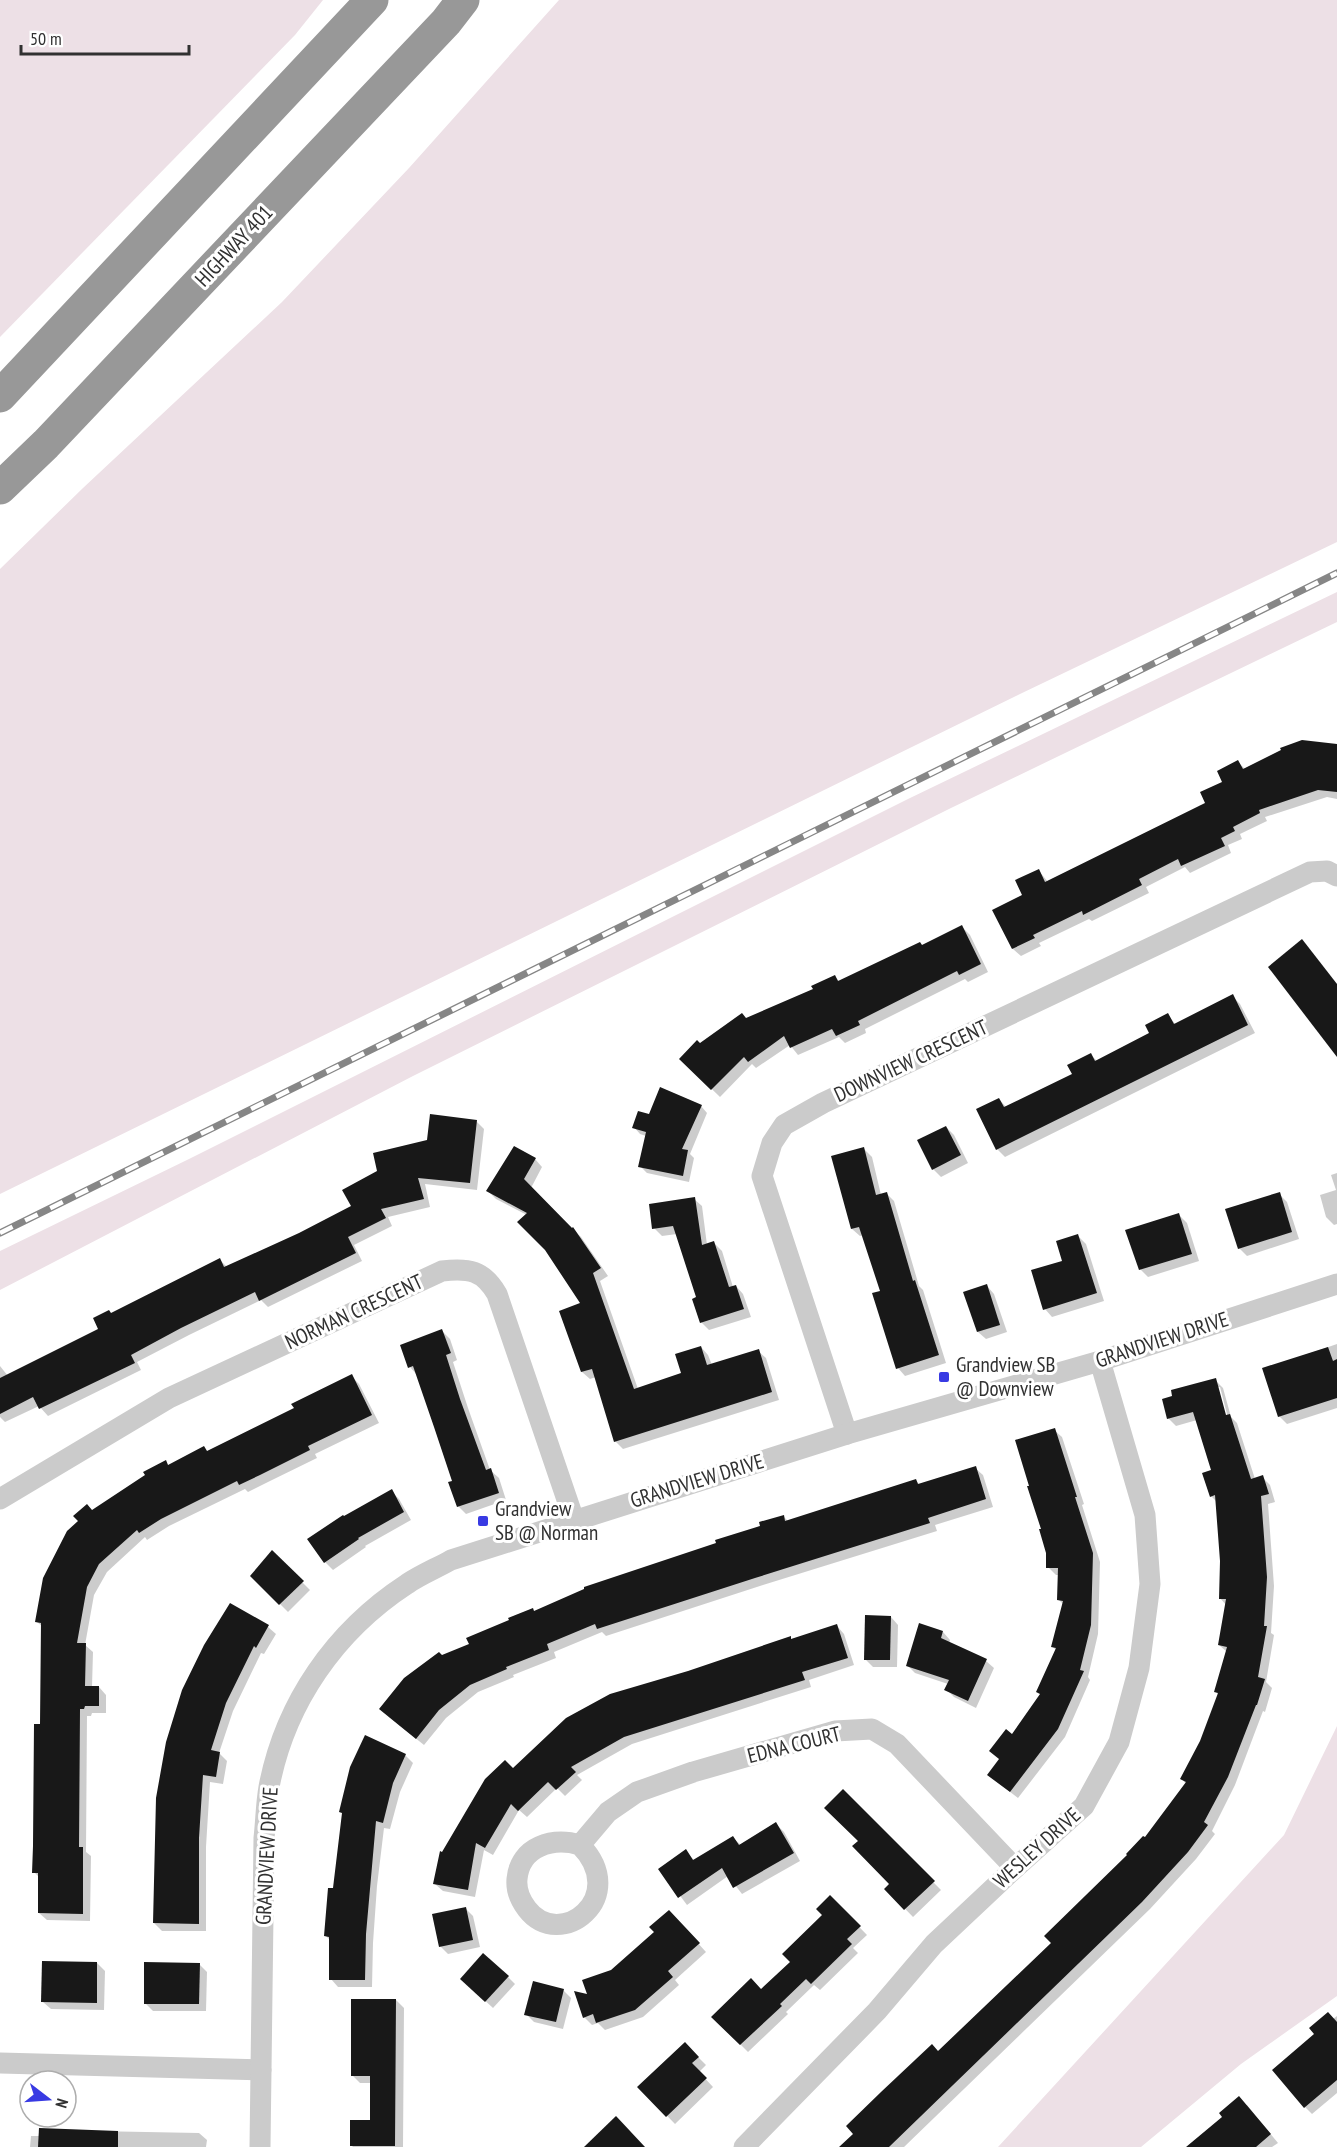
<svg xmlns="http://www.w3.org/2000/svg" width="1337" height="2147" font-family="'PT Sans Narrow',sans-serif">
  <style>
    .green { fill: #ede0e6 }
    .shadow { fill: #0003; fill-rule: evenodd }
    .building { fill: #181818 }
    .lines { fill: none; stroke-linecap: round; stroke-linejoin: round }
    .street { stroke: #cbcbcb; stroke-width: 21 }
    .highway { stroke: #989898; stroke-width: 33 }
    .rail-casing { stroke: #868686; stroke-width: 7 }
    .rail { stroke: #fff; stroke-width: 4.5; stroke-dasharray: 14; stroke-linecap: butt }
    .poi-dot { fill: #383ae3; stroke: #fff; stroke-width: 2 }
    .labels { text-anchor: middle; stroke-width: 6; stroke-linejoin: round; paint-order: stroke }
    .street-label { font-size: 21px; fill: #313131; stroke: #fff }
    .poi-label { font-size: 21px; fill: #313131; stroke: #fff; text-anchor: start }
  </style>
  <rect width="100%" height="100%" fill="#fff"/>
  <g class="green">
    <polygon points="0,0 323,0 295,35 0,337"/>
    <polygon points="559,0 1337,0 1337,542 1020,694 0,1194 0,569 83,488 282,302 409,168"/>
    <polygon points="1337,592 1337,622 951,808 413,1076 0,1290 0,1251 189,1159 908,799"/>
    <polygon points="1337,1726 1337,1996 1241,2064 1141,2147 998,2147 1284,1835"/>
  </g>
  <g class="shadow">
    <polygon points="1337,745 1337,799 1327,797 1265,817 1267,821 1240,834 1242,839 1228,845 1231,853 1190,873 1185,867 1146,887 1149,893 1092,921 1089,919 1039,943 1041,946 1021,956 1013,949 994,911 1024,895 1039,871 1048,882 1207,803 1224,783 1238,762 1245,769"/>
    <polygon points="962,927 970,935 988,972 968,982 965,979 865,1029 866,1033 845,1043 839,1037 798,1055 790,1045 756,1068 752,1064 720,1097 681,1059 700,1045 747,1020 815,990 835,977 840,982"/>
    <polygon points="1232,996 1240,1004 1255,1033 1005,1157 997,1149 999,1099 1006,1107 1074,1075 1091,1055 1097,1061 1151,1034 1168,1015 1176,1025"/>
    <polygon points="701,1106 707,1113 690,1154 694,1158 689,1182 647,1173 640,1166 646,1136 640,1134 634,1127 649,1116"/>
    <polygon points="476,1121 484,1129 477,1190 425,1184 430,1207 388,1217 392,1226 354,1245 362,1261 268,1307 261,1300 189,1335 137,1362 141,1370 48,1416 39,1406 5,1422 0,1417 0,1366 8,1376 100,1329 112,1315 220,1260 227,1267 300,1234 353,1207 429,1141"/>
    <polygon points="946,1127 954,1135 968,1163 941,1177 933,1169"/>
    <polygon points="864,1149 872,1157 881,1195 886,1193 894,1201 919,1286 923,1290 946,1363 905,1376 898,1368 881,1292 864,1235 860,1236 852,1229"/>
    <polygon points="535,1159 542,1167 531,1188 581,1237 608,1276 600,1281 638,1389 683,1374 701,1347 708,1355 712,1365 758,1351 766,1358 779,1400 623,1449 615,1441 596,1377 590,1379 582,1372 583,1304 527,1215 496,1199 488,1191"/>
    <polygon points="1337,1173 1337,1224 1334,1225 1326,1217 1320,1195 1336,1190 1331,1175"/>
    <polygon points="1279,1194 1287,1202 1299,1239 1247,1256 1239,1248"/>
    <polygon points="694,1199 702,1206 707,1245 714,1243 722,1251 733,1287 736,1286 743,1294 751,1317 709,1330 701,1322 698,1298 677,1234 662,1236 654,1228"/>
    <polygon points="1179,1215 1187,1223 1199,1261 1148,1277 1140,1269"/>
    <polygon points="1078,1236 1086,1244 1104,1301 1052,1317 1045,1309 1064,1262"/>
    <polygon points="987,1286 994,1294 1007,1332 986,1339 978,1332"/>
    <polygon points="442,1331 450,1339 457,1360 453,1362 468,1408 490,1470 499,1478 506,1500 466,1514 458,1506 454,1482 417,1375 410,1367"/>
    <polygon points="1337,1344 1337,1408 1287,1424 1279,1416 1264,1369"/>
    <polygon points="351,1376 359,1384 379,1423 315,1454 317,1458 268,1482 248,1492 245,1489 169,1526 147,1540 145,1537 107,1572 94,1595 85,1645 93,1652 92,1687 99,1687 106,1695 106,1713 92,1713 91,1716 87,1716 86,1852 91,1856 90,1921 47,1920 39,1913 39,1877 34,1872 41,1725 43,1627 37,1622 92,1511 165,1462 169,1466 208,1452 296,1409"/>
    <path d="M1215 1380 1223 1388 1231 1417 1237 1423 1255 1479 1262 1477 1270 1485 1275 1502 1268 1504 1274 1586 1271 1633 1274 1635 1266 1682 1272 1688 1265 1712 1263 1711 1235 1785 1212 1831 1215 1834 1196 1859 1150 1909 904 2147H841L1053 1943 1145 1839 1186 1784 1182 1779 1201 1741 1219 1695 1216 1692 1227 1652 1219 1645 1226 1605 1220 1598 1222 1561 1217 1502 1211 1496 1212 1471 1197 1420 1176 1426 1168 1418ZM1216 1387H1220L1229 1422 1226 1423Z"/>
    <polygon points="1054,1430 1062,1437 1084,1504 1082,1505 1100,1562 1098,1634 1088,1677 1090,1680 1065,1737 1018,1798 997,1782 1000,1760 1012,1736 1041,1695 1057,1651 1052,1646 1063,1604 1059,1600 1059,1575 1056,1575 1048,1567 1048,1553 1031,1486"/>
    <polygon points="975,1468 983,1475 993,1507 935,1525 937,1531 763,1585 606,1636 602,1632 554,1652 556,1658 513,1675 514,1677 478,1692 446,1718 424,1745 389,1717 442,1657 471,1645 535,1612 718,1544 783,1516 788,1521 916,1481 920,1485"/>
    <polygon points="391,1491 399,1499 411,1520 365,1546 366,1547 333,1570 325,1562 344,1518"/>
    <polygon points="272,1552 310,1590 288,1612 252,1576"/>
    <polygon points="230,1605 268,1627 276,1634 264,1654 261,1653 233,1711 219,1753 227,1761 223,1784 210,1782 206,1847 206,1931 162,1931 154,1923"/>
    <polygon points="891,1617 898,1625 897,1667 873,1667 865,1659"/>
    <polygon points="837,1626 844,1634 854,1665 809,1680 811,1687 632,1744 577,1775 582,1780 565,1796 557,1788 527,1817 519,1810 493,1855 484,1850 475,1897 443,1891 435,1884 443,1854 513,1770 688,1672 790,1638 792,1640"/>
    <polygon points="943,1632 950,1640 949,1644 986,1661 994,1668 976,1708 954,1697 946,1689 948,1684 915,1673 907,1665"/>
    <polygon points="405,1755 413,1763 400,1792 390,1829 384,1828 377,1886 373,1943 372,1987 338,1987 331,1979 331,1941 326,1936 335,1890"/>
    <polygon points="843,1791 941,1890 913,1917 886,1889 891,1885"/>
    <polygon points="776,1824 784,1832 800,1861 742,1894 728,1876 687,1905 660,1869 685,1851 695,1861 733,1838 741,1845"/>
    <polygon points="830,1897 867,1935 853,1948 858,1953 820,1990 814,1985 786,2012 788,2014 748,2052 713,2017 762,1991 792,1963 824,1915"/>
    <polygon points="465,1908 473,1916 480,1947 448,1954 440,1946"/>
    <polygon points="676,1919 706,1952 675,1980 679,1985 643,2017 605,2030 598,2023 592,2025 584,2017 589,1997 611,1972"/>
    <polygon points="97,1963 105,1971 104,2010 51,2009 43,2002"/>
    <polygon points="199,1964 207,1972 206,2011 153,2011 145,2003"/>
    <polygon points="508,1977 515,1984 493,2008 469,1986"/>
    <polygon points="563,1990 571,1998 563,2029 534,2022 526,2014"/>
    <polygon points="396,2000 404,2008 403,2147 353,2147 351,2145 371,2121 371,2083 360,2083 352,2075"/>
    <polygon points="1337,2016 1337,2093 1312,2114 1305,2107 1333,2019"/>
    <polygon points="685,2044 706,2065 699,2072 713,2087 675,2124 639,2087"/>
    <polygon points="1247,2105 1278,2143 1272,2147 1188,2147"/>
    <polygon points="41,2130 199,2133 207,2140 206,2147 30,2147 31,2136 40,2136"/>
  </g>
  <g class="building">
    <polygon points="1302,740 1337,744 1337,792 1318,790 1259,810 1260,813 1233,827 1235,831 1221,838 1225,846 1181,866 1178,859 1139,879 1142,885 1083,915 1082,911 1033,935 1035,938 1012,949 992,910 1022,895 1015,880 1039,869 1045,882 1205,803 1200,792 1222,782 1217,771 1238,760 1243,769 1281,750 1280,748"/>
    <polygon points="962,925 981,964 959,975 957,971 858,1021 860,1025 836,1036 832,1029 790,1048 784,1036 748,1062 744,1057 711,1090 679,1059 697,1040 700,1043 742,1013 746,1018 813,989 811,986 835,975 838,981 920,942 922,945"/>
    <polygon points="1302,939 1337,984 1337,1057 1268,967"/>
    <polygon points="1233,994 1248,1025 996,1150 976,1109 999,1098 1004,1107 1072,1074 1067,1065 1091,1053 1095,1061 1149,1033 1145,1025 1168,1013 1174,1024"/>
    <polygon points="660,1087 702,1105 682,1149 688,1150 683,1176 638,1167 646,1132 632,1128 638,1111 649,1114"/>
    <polygon points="430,1114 477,1120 470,1183 418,1178 424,1199 381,1209 386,1218 348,1237 356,1253 259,1301 255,1292 181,1328 131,1355 135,1363 39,1409 33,1397 0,1414 0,1378 98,1329 93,1318 109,1310 111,1313 220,1258 224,1267 299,1233 351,1206 342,1190 377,1171 373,1153 427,1140"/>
    <polygon points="946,1126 961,1155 932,1170 917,1140"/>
    <polygon points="514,1146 536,1158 524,1179 572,1228 573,1227 601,1268 593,1273 634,1389 681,1373 675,1354 701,1346 707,1365 759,1349 772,1392 614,1442 592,1369 581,1372 559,1311 580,1303 545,1250 517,1222 527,1213 486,1191"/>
    <polygon points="864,1147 876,1195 887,1192 913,1281 915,1280 939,1355 896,1369 872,1293 880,1291 859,1227 851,1229 831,1156"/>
    <polygon points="1280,1192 1292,1232 1238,1249 1225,1209"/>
    <polygon points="695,1197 702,1245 714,1241 729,1287 736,1285 744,1309 700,1323 692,1299 696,1297 673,1226 652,1229 649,1204"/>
    <polygon points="1179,1213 1192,1254 1139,1270 1125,1230"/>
    <polygon points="1078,1234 1097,1293 1043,1310 1031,1270 1062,1261 1056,1241"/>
    <polygon points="987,1284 1000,1325 977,1332 963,1292"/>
    <polygon points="442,1329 451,1353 446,1355 460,1399 486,1470 491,1468 499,1493 457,1507 448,1482 452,1481 434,1427 413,1366 408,1368 400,1345"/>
    <polygon points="1328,1347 1333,1361 1337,1359 1337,1398 1278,1417 1262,1368"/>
    <polygon points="352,1374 372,1415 308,1446 310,1450 260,1475 239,1485 237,1481 161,1519 139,1533 137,1530 99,1564 87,1587 77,1643 86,1643 85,1686 99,1686 99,1706 85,1706 84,1709 80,1709 79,1847 83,1847 83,1914 38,1913 38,1873 32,1873 33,1846 34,1724 40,1724 41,1623 35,1622 43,1578 67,1531 78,1521 73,1516 87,1504 92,1510 145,1475 143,1472 166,1460 168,1465 204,1446 207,1451 294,1408 291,1404"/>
    <polygon points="1216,1378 1226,1415 1230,1414 1251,1479 1263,1475 1269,1494 1261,1496 1267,1577 1264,1626 1267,1626 1258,1677 1265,1679 1257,1705 1256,1705 1228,1777 1204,1822 1208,1825 1188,1852 1142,1902 889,2147 839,2147 853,2134 846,2126 881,2092 932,2044 938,2051 1051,1943 1044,1936 1127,1855 1126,1854 1143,1836 1145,1837 1186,1782 1180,1779 1200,1741 1218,1693 1214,1692 1227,1647 1218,1645 1226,1599 1219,1599 1220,1561 1215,1495 1210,1497 1202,1473 1211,1470 1193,1412 1167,1419 1162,1399 1172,1396 1171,1390"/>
    <polygon points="1055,1428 1077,1497 1075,1497 1093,1553 1091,1625 1080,1670 1084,1671 1058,1729 1010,1792 987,1775 999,1759 989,1751 1006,1729 1012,1734 1040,1694 1036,1692 1056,1648 1051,1647 1063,1601 1057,1600 1058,1568 1046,1568 1046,1553 1039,1529 1041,1529 1027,1486 1029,1486 1015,1440"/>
    <polygon points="976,1466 986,1499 928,1518 930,1523 755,1578 597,1629 595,1624 547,1644 549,1650 506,1667 507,1669 470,1685 439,1710 416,1739 379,1709 404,1678 439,1652 442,1655 469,1644 466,1638 509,1620 508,1618 533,1608 534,1611 584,1589 584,1587 716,1543 715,1540 760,1526 759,1522 784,1515 785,1521 916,1479 918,1484"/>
    <polygon points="392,1489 404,1512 358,1538 359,1539 324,1563 307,1539 343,1515 344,1516"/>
    <polygon points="272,1550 304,1581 279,1605 250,1576"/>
    <polygon points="230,1603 269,1625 256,1648 254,1646 226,1703 211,1750 220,1752 216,1777 203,1775 199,1838 199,1924 153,1923 156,1798 166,1742 182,1690 204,1645"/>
    <polygon points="865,1615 891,1616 890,1660 864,1660"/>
    <polygon points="919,1623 943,1631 941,1638 987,1659 968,1701 944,1690 949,1680 906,1666"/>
    <polygon points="837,1624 848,1658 802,1672 805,1680 624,1737 571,1767 576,1772 556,1790 548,1782 518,1811 511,1804 485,1848 476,1843 468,1890 433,1884 440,1851 442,1852 485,1779 505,1760 513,1768 566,1718 610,1694 688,1671 791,1636 791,1639"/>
    <polygon points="365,1735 406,1754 393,1783 383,1823 376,1821 366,1934 365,1980 329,1980 329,1937 324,1936 328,1888 333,1888 342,1813 339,1812 350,1767"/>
    <polygon points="843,1789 935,1881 904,1910 884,1889 889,1884 852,1846 858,1841 824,1808"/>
    <polygon points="776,1822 794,1853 733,1888 722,1868 678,1898 658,1869 686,1849 693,1860 733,1836 739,1845"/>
    <polygon points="830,1895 861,1926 847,1939 852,1944 811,1984 806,1979 780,2004 782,2006 740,2045 711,2017 751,1978 761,1989 790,1962 782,1954 822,1915 816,1909"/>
    <polygon points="466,1907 473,1940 439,1947 432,1914"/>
    <polygon points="669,1910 700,1943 668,1971 673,1977 635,2010 596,2023 593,2014 583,2018 574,1991 587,1994 582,1980 611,1970 654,1932 649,1927"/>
    <polygon points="483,1953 509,1976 485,2002 460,1979"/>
    <polygon points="42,1961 97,1962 97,2003 41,2002"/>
    <polygon points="144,1962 200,1963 199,2004 144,2004"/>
    <polygon points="533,1981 564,1989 556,2022 524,2015"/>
    <polygon points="351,1999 396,1999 395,2146 350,2146 350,2120 370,2120 370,2076 351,2076"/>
    <polygon points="1328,2012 1337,2022 1337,2080 1304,2108 1272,2070 1314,2034 1309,2028"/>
    <polygon points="685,2042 699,2057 692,2063 707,2078 666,2117 637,2087"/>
    <polygon points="1239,2096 1271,2134 1256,2147 1186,2147 1222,2117 1219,2113"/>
    <polygon points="616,2116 645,2147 584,2147"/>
    <polygon points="39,2128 118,2131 118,2147 38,2147"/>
  </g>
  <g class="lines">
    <g class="street">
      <polyline points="847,1434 762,1176 772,1143 784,1125 823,1103 1310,872 1327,871 1337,876"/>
      <path d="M0 1499 169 1398 442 1271C469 1268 483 1270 497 1294L574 1520"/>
      <path d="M580 1845C553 1837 520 1846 517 1879 516 1890 520 1900 527 1909 560 1952 631 1897 580 1845L608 1812 637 1792 693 1772 835 1731 872 1729 897 1744 1015 1868"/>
      <polyline points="0,2063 261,2070"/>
      <path d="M260 2147 264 1838C266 1821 266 1804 269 1787 285 1703 335 1631 407 1584 420 1575 437 1568 451 1560L847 1434 1100 1361 1337 1284"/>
      <polyline points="744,2147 877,2011 934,1944 1015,1868 1084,1806 1119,1742 1139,1668 1150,1584 1145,1515 1100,1361"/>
    </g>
    <g class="highway">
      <polyline points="0,396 372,0"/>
      <polyline points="0,488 46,444 446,22 463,0"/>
    </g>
    <defs>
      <polyline id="rail" points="0,1233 1337,573"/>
    </defs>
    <use href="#rail" class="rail-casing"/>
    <use href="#rail" class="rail"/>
  </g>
  <g class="poi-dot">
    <rect x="938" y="1371" width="12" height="12" rx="3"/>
    <rect x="477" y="1515" width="12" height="12" rx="3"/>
  </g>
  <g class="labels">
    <g class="street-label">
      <text transform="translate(234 246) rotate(-47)" y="7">HIGHWAY 401</text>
      <text transform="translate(911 1061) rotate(-25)" y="7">DOWNVIEW CRESCENT</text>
      <text transform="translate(354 1312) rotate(-25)" y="7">NORMAN CRESCENT</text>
      <text transform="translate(1162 1340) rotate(-18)" y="7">GRANDVIEW DRIVE</text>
      <text transform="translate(697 1481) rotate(-17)" y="7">GRANDVIEW DRIVE</text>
      <text transform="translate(794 1745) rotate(-14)" y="7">EDNA COURT</text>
      <text transform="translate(1037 1848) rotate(-42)" y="7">WESLEY DRIVE</text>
      <text transform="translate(267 1856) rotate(-87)" y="7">GRANDVIEW DRIVE</text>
    </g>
    <g class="poi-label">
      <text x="956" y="1372">Grandview SB<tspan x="956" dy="24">@ Downview</tspan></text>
      <text x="495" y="1516">Grandview<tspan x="495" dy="24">SB @ Norman</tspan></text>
    </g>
  </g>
  <g transform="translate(48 2099) rotate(107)"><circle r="28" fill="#ffffff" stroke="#adadad" stroke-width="1.5"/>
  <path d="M0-4.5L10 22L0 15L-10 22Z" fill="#383ae3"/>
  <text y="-9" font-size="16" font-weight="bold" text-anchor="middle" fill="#313131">N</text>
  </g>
  <path d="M21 45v9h168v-9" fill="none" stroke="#313131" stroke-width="3"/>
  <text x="30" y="45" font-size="18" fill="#313131" stroke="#ffffff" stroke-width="4.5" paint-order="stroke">50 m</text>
</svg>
